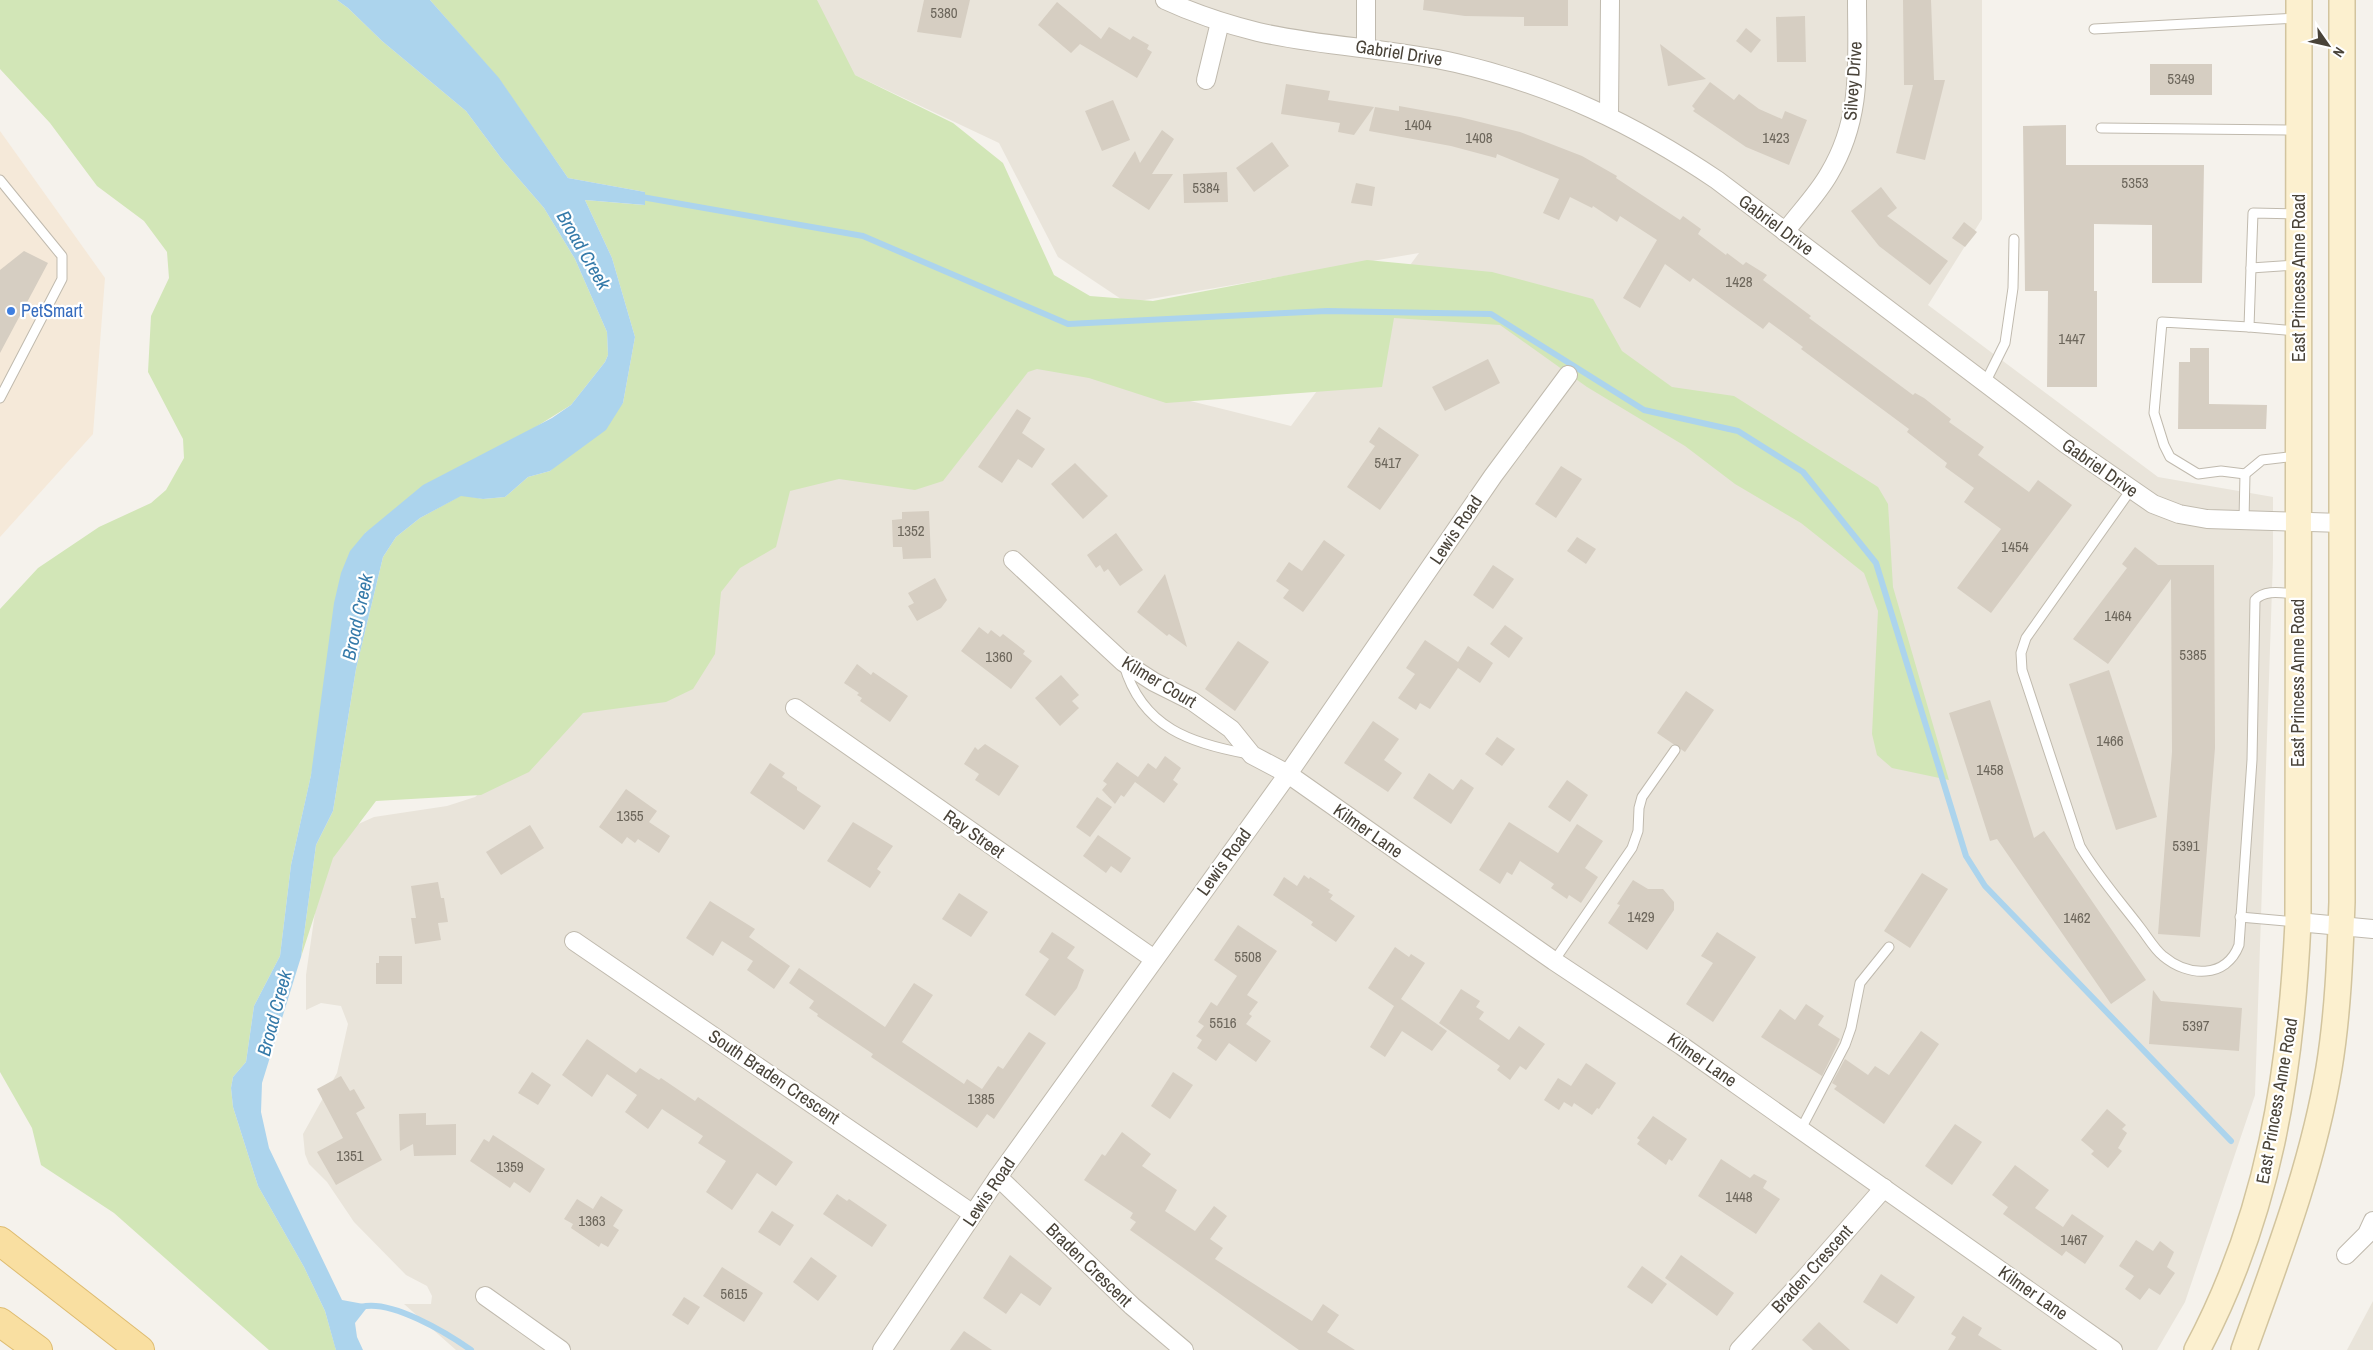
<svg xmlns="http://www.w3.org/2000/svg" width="2373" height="1350" font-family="'Archivo Narrow',sans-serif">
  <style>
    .residential { fill: #e9e4da }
    .commercial { fill: #f5e9d9 }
    .green { fill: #d2e6b7 }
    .water { fill: #acd4ed }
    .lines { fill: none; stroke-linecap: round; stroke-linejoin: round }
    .stream { stroke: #acd4ed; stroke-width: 6 }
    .building { fill: #d6cec2 }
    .lane-casing { stroke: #c0baae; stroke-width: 11 }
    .street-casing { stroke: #c0baae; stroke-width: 20 }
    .secondary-casing { stroke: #d2c49e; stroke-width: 28 }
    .primary-casing { stroke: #debc70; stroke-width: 30 }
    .lane { stroke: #fff; stroke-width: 9 }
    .street { stroke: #fff; stroke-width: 18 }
    .secondary { stroke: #fcf0cf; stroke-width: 25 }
    .primary { stroke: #f9dfa1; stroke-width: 28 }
    .shop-dot { fill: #3f7fe0; stroke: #fff; stroke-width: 2 }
    .labels { text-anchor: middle; stroke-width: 4.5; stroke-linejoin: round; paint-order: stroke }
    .number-label { font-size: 15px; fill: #6c665b }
    .street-label { font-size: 18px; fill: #494339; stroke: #fff }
    .shop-label { font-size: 18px; fill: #366cbe; stroke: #fff; text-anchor: start }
    .water-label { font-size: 19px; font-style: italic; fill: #357aa9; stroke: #fff }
  </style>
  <rect width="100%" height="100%" fill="#f5f2ec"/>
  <g class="residential">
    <polygon points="574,0 1982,0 1982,219 1928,305 2158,477 2273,497 2273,559 2255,1095 2185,1302 2157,1350 456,1350 404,1304 431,1304 432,1296 427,1286 406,1275 354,1222 327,1182 309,1164 305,1154 303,1134 337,1073 348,1024 341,1006 321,1003 306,1010 306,975 322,864 345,830 374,817 447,806 475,797 599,685 809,468 1013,357 1291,426 1419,253 1127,303 1058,257 999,143 855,75"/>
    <polygon points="2373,1301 2373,1350 2347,1350"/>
  </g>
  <polygon class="commercial" points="0,131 105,278 93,434 0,537"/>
  <g class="green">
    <polygon points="0,0 337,0 348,8 382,41 466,111 501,158 544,208 575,259 607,332 608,355 605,362 571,405 365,533 291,865 280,956 254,1006 246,1062 233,1077 231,1088 233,1107 258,1186 304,1267 325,1311 336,1350 269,1350 114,1213 41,1165 32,1128 0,1072 0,609 38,568 99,527 151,503 166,490 184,458 183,439 148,372 151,316 169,278 167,252 144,221 97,186 50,123 0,69"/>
    <polygon points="430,0 817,0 855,75 953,123 1003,163 1054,275 1090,296 1153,301 1367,260 1492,272 1593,299 1622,351 1672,387 1734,396 1878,487 1888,504 1893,587 1949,780 1892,768 1877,755 1872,734 1878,611 1864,573 1801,523 1735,484 1685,446 1587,387 1500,325 1394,318 1382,387 1166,403 1089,378 1037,369 1028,372 943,481 915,490 839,479 790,491 776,547 740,568 721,592 715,654 693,689 666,702 583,713 529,772 481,795 376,801 333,858 301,957 316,845 333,811 356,669 383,557 396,537 420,518 462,495 483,499 505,497 528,477 550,471 623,403 635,337 612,258 585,200 644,205 645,192 568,178 499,79"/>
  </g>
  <polygon class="water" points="337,0 430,0 499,78 568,178 645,192 645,205 585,200 612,258 635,337 623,403 606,430 550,471 528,477 505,497 483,499 461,496 420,518 396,537 383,557 356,669 333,811 316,845 301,957 262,1083 261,1112 269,1148 342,1300 369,1305 355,1323 357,1337 363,1350 336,1350 335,1347 325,1311 304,1267 258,1186 233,1107 231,1088 233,1077 246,1062 254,1006 280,956 291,865 311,775 334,603 341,573 350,551 365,533 423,485 552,418 571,405 605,362 608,355 607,332 575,259 544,208 501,158 466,111 382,41 348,8"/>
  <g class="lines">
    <g class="stream">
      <polyline points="636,196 863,236 1068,324 1327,311 1491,314 1644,410 1738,431 1803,472 1876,563 1966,856 1985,886 2231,1141"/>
      <path d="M361 1307C391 1299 447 1333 471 1350"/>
    </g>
  </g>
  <g class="building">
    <polygon points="924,0 970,0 961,38 917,32"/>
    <polygon points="1424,0 1568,0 1568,26 1524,26 1524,17 1465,16 1423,10"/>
    <polygon points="1903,0 1931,0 1934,80 1945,80 1925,160 1896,153 1913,85 1904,85"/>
    <polygon points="1057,2 1101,39 1109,27 1130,40 1133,36 1149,45 1147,49 1152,52 1137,78 1080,44 1071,53 1038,25"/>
    <polygon points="1805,16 1806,62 1777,62 1776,17"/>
    <polygon points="1746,28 1761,40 1751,53 1736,41"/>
    <polygon points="1660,44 1706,79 1668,86"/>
    <rect x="2150" y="64" width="62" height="31"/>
    <polygon points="1710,82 1734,100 1739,94 1759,109 1782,119 1785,111 1807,120 1789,165 1746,147 1693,111 1695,109 1692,106"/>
    <polygon points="1286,84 1330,91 1328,100 1374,107 1354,135 1338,132 1340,123 1281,114"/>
    <polygon points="1113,100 1130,140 1102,151 1085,111"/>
    <polygon points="1399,106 1460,117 1520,132 1582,156 1617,176 1616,178 1680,220 1683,216 1701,229 1698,234 1726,255 1727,253 1743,265 1746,262 1767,275 1763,280 1811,316 1809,318 1913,395 1915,393 1924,398 1951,419 1949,422 1984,447 1978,455 2029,492 2038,480 2072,505 1991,613 1957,588 2001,529 1964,502 1974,488 1945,467 1947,463 1907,432 1909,429 1801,349 1803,347 1769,322 1763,329 1693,278 1690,282 1665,264 1640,308 1623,298 1657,240 1620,216 1617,222 1593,206 1592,208 1570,197 1559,220 1543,213 1559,179 1497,154 1496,158 1451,146 1369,131 1375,107 1399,111"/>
    <polygon points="2066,125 2066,165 2204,165 2202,283 2152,283 2152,225 2094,224 2094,291 2097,291 2097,387 2047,387 2048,291 2025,291 2023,126"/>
    <polygon points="1162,130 1174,139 1152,174 1173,174 1149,210 1112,186 1135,151 1140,163"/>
    <polygon points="1272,142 1289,166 1254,192 1236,168"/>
    <polygon points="1227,172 1228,202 1184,203 1183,174"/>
    <polygon points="1356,183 1375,187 1372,206 1351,203"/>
    <polygon points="1881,187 1897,208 1887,216 1948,261 1930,285 1879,246 1851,211"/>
    <polygon points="1964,222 1977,232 1965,247 1952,238"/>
    <polygon points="24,251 48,263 0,353 0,270"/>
    <polygon points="2190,348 2209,348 2209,404 2267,405 2266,429 2178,429 2179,362 2190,362"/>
    <polygon points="1488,359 1500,383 1445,411 1432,387"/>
    <polygon points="1017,409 1031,418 1022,433 1045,449 1032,468 1018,459 1002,483 978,467"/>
    <polygon points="1379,427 1419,455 1380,510 1347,487 1375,446 1369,442"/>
    <polygon points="1075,463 1108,496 1083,519 1051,484"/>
    <polygon points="1561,466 1582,479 1556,518 1535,504"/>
    <polygon points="929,511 931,558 903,559 902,547 893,547 892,520 902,519 902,512"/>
    <polygon points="1116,533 1143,570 1120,586 1108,569 1104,572 1100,565 1096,568 1087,555"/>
    <polygon points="1577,537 1596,549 1586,564 1567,551"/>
    <polygon points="1324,540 1345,555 1303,612 1283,598 1289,590 1276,581 1289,562 1302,571"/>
    <polygon points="2135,547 2158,565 2214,565 2215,748 2200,937 2158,934 2172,752 2171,579 2108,664 2073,639 2127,568 2122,564"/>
    <polygon points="1493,565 1514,579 1493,609 1473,595"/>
    <polygon points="1165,574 1187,647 1169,634 1167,636 1137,612"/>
    <polygon points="935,578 947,600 941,608 917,621 908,606 914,603 908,593"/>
    <polygon points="1505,625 1523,638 1509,658 1490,644"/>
    <polygon points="979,627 988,634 991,630 1000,637 1003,634 1025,651 1023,654 1032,661 1011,689 961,651"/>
    <polygon points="1425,640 1458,662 1468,646 1493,663 1480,683 1458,668 1430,709 1420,703 1416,710 1398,698 1415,674 1406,668"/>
    <polygon points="1238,641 1269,662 1235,711 1205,689"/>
    <polygon points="857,664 871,675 873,672 908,696 890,722 860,701 862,698 857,695 859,693 844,683"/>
    <polygon points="2109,670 2157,817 2116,830 2069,684"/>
    <polygon points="1061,675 1079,695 1072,701 1079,708 1060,726 1035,698"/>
    <polygon points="1686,691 1714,710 1685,752 1657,733"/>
    <polygon points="1990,700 2034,838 2044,831 2146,980 2111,1004 1997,839 1990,841 1949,713"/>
    <polygon points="1373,721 1399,739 1384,760 1402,773 1388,792 1344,763"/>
    <polygon points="1497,737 1515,749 1502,766 1485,754"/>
    <polygon points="985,744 1019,766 999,796 975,780 979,774 964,764 975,747 978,750"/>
    <polygon points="1165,756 1181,768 1173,780 1178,784 1164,803 1135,782 1124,797 1121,795 1115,804 1102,790 1107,784 1103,781 1117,762 1138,777 1148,763 1156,769"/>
    <polygon points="770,763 785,773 782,777 797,787 797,790 821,806 804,830 750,793"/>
    <polygon points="1429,773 1453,790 1461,779 1474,788 1451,824 1413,798"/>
    <polygon points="1567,780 1588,795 1570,822 1548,807"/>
    <polygon points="626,789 657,811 649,822 670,836 659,853 638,839 635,843 627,837 622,844 599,827"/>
    <polygon points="1097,797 1112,807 1090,837 1076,827"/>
    <polygon points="853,822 893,846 877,869 881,872 870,888 827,861"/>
    <polygon points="1509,822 1558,853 1577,824 1603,841 1585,868 1598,877 1581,903 1569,895 1567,899 1551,888 1554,884 1520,861 1512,875 1507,872 1500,884 1479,870"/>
    <polygon points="530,825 544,848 501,875 486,852"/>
    <polygon points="1098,835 1131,858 1121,873 1111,866 1106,873 1083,856"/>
    <polygon points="1922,873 1948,889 1910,948 1884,931"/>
    <polygon points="1304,875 1309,879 1310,877 1330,890 1328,892 1333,895 1330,899 1355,916 1336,942 1311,925 1313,922 1273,895 1284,877 1297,886"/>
    <polygon points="1633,880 1648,889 1663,889 1674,902 1674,910 1647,950 1608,923 1620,905 1617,904"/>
    <polygon points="438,882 441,898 444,898 448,922 438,923 441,940 415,944 411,918 416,918 411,886"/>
    <polygon points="959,893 988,912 971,937 942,919"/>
    <polygon points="710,901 755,929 749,937 790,966 774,989 747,970 753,961 722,941 713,956 686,938"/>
    <polygon points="1238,925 1277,951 1247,995 1258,1002 1249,1014 1252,1016 1246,1024 1271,1041 1256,1062 1229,1043 1216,1061 1197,1048 1202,1040 1196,1036 1204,1026 1198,1022 1211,1002 1217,1006 1237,976 1214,960"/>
    <polygon points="1052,932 1075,947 1067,958 1084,970 1077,988 1055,1016 1025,995 1049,959 1039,952"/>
    <polygon points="1717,932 1756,957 1713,1022 1686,1004 1713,963 1701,956"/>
    <polygon points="1395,947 1409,957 1411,954 1425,963 1401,999 1447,1031 1432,1051 1402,1031 1385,1057 1370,1047 1394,1006 1368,988"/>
    <polygon points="379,956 402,956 402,984 376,984 376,963 379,963"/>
    <polygon points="799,968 885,1027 914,983 933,995 902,1042 964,1084 967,1079 982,1089 998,1066 1003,1069 1029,1032 1046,1043 994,1119 987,1114 977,1128 871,1057 873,1054 817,1016 818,1014 809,1008 814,1001 789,983"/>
    <polygon points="1461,989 1480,1001 1476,1007 1484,1012 1479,1019 1509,1040 1519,1026 1545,1044 1526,1070 1520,1066 1510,1080 1497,1070 1500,1066 1439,1023"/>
    <polygon points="2153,990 2161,1001 2242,1008 2239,1051 2149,1044"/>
    <polygon points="1806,1004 1824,1016 1818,1025 1840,1039 1822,1076 1761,1037 1780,1009 1795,1020"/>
    <polygon points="1921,1031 1939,1044 1884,1124 1834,1089 1837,1086 1832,1083 1845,1059 1868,1075 1875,1066 1889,1075"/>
    <polygon points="587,1039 636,1073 640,1068 659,1080 661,1078 695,1101 698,1097 793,1162 776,1186 757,1173 732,1210 706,1192 726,1161 698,1143 703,1136 662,1109 648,1129 625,1112 637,1095 607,1074 592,1097 562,1075"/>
    <polygon points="1586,1063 1616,1083 1599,1109 1597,1108 1592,1115 1574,1103 1572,1107 1564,1102 1559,1110 1544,1100 1558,1078 1571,1086"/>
    <polygon points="532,1072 551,1085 538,1105 518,1093"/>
    <polygon points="1173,1072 1193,1085 1170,1119 1151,1106"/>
    <polygon points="341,1076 350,1091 354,1089 365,1108 356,1113 382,1160 336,1185 317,1152 343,1138 317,1089"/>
    <polygon points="2107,1109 2126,1125 2122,1129 2127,1133 2118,1148 2122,1151 2108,1168 2091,1154 2094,1151 2081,1140"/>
    <polygon points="426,1113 426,1125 456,1124 456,1155 414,1156 413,1144 400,1151 399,1114"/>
    <polygon points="1653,1116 1687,1139 1672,1161 1669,1159 1666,1165 1637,1144 1640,1140 1637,1138"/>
    <polygon points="1955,1124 1982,1142 1952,1185 1925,1166"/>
    <polygon points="1122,1132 1151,1154 1142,1166 1177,1190 1165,1211 1195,1231 1214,1206 1227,1216 1210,1239 1223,1248 1215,1259 1312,1321 1323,1304 1339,1315 1327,1332 1355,1350 1299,1350 1130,1230 1136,1222 1130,1218 1133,1213 1084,1180 1102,1154 1105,1156"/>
    <polygon points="493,1135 545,1169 530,1193 514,1182 510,1188 470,1161 484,1139 489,1142"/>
    <polygon points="1721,1159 1750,1178 1754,1174 1767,1181 1763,1188 1780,1199 1756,1234 1698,1196"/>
    <polygon points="2015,1165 2049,1190 2035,1208 2063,1227 2072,1214 2104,1236 2085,1264 2066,1251 2062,1256 2003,1214 2008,1207 1992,1195"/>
    <polygon points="837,1194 847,1201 849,1199 887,1225 872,1247 823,1214"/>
    <polygon points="601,1196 623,1210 613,1226 619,1230 608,1247 601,1243 599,1247 571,1228 573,1224 564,1219 577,1199 593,1209"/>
    <polygon points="772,1211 794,1225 780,1246 758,1232"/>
    <polygon points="2136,1240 2153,1251 2160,1241 2174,1252 2167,1267 2175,1273 2160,1295 2149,1288 2140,1300 2125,1289 2134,1276 2119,1266"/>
    <polygon points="1010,1255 1052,1288 1040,1306 1021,1293 1006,1314 983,1298"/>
    <polygon points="1681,1255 1734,1293 1717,1316 1665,1278"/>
    <polygon points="811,1257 837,1276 818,1301 793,1282"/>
    <polygon points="1642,1266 1667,1284 1652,1304 1627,1287"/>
    <polygon points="722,1267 763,1293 744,1322 703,1296"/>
    <polygon points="1881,1274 1915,1297 1897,1324 1863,1302"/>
    <polygon points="684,1297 700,1307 688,1325 672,1315"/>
    <polygon points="1963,1316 1982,1328 1978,1335 2002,1350 1948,1350 1956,1337 1951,1334"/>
    <polygon points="1819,1322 1850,1350 1813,1350 1802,1340"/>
    <polygon points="964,1331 992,1350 950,1350"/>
  </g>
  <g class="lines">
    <defs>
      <g id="lane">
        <polyline points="2094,29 2296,18"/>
        <polyline points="2101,128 2296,130"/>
        <polyline points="0,180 62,256 62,279 0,398"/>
        <polyline points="2296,214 2253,213 2251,268 2297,265"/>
        <polyline points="2251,268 2249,327 2296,331"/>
        <polyline points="2249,327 2162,322 2154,413 2164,445 2170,457 2198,474 2221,471 2245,474 2262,460 2296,456"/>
        <polyline points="1985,383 2005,343 2013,288 2014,239"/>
        <path d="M2130 491 2026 638 2021 653 2022 670 2080 846C2097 875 2119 900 2139 926 2147 936 2154 949 2163 956 2188 977 2226 979 2239 945L2252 760 2255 600C2265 589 2282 593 2296 594"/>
        <polyline points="2244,520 2245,474"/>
        <path d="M1124 665C1142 728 1192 744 1249 754"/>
        <polyline points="2240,917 2296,922"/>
        <polyline points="1554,961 1632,848 1638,831 1639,808 1642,797 1675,750"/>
        <polyline points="1801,1129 1845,1045 1851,1028 1860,983 1889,947"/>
      </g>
      <g id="street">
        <path d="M1165 0C1195 14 1226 24 1258 32 1323 47 1391 48 1456 63 1554 86 1634 124 1717 180L2066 444 2153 504 2179 514 2207 519 2342 523"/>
        <polyline points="1366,48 1366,0"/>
        <polyline points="1206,80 1220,22"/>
        <polyline points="1609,115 1610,0"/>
        <path d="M1785 232C1799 213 1817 195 1829 174 1863 117 1857 63 1857 0"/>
        <polyline points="1013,560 1123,662 1154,682 1192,701 1231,729 1252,755 1288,774 1554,961 1682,1046 2113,1350"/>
        <polyline points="795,708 1154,959"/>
        <polyline points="2298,922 2373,929"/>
        <polyline points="574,941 973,1214"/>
        <polyline points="998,1177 1132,1306 1184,1350"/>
        <polyline points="2346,1255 2367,1234 2373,1221"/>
        <polyline points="485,1296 561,1350"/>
        <polyline points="882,1350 998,1177 1288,774 1493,476 1568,375"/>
        <polyline points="1739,1350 1806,1277 1884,1188"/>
      </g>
      <g id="secondary">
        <path d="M2197 1350C2269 1215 2291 1073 2298 922L2299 0"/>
        <path d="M2244 1350C2277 1258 2313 1165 2329 1068 2338 1013 2340 957 2342 902V0"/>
      </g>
      <g id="primary">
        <polyline points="0,1241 140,1350"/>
        <polyline points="0,1322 38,1350"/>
      </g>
    </defs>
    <use href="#lane" class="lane-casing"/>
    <use href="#street" class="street-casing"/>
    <use href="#secondary" class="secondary-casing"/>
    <use href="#primary" class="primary-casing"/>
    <use href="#lane" class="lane"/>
    <use href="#street" class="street"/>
    <use href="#secondary" class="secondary"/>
    <use href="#primary" class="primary"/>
  </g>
  <circle class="shop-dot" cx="11" cy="311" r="5"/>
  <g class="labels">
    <g class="number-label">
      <text x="944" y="18">5380</text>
      <text x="2181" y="84">5349</text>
      <text x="1418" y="130">1404</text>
      <text x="1479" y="143">1408</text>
      <text x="1776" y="143">1423</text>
      <text x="2135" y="188">5353</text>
      <text x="1206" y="193">5384</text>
      <text x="1739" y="287">1428</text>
      <text x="2072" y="344">1447</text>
      <text x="1388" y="468">5417</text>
      <text x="911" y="536">1352</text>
      <text x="2015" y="552">1454</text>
      <text x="2118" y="621">1464</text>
      <text x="2193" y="660">5385</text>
      <text x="999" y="662">1360</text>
      <text x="2110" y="746">1466</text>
      <text x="1990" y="775">1458</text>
      <text x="630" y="821">1355</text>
      <text x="2186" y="851">5391</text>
      <text x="1641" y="922">1429</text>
      <text x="2077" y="923">1462</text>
      <text x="1248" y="962">5508</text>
      <text x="1223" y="1028">5516</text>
      <text x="2196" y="1031">5397</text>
      <text x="981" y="1104">1385</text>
      <text x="350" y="1161">1351</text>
      <text x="510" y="1172">1359</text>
      <text x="1739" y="1202">1448</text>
      <text x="592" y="1226">1363</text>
      <text x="2074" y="1245">1467</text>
      <text x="734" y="1299">5615</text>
    </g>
    <g class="street-label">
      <text transform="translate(1399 53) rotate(9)" y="6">Gabriel Drive</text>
      <text transform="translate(1853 81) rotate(-86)" y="6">Silvey Drive</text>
      <text transform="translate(1776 225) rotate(37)" y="6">Gabriel Drive</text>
      <text transform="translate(2299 278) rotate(-90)" y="6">East Princess Anne Road</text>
      <text transform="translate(2100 468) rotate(35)" y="6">Gabriel Drive</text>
      <text transform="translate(1456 530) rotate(-56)" y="6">Lewis Road</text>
      <text transform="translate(1159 682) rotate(31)" y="6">Kilmer Court</text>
      <text transform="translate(2298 683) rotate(-90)" y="6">East Princess Anne Road</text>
      <text transform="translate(1368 831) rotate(35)" y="6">Kilmer Lane</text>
      <text transform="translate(974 834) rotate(35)" y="6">Ray Street</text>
      <text transform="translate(1224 862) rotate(-54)" y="6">Lewis Road</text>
      <text transform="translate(1702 1060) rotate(35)" y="6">Kilmer Lane</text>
      <text transform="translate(774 1077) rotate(34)" y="6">South Braden Crescent</text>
      <text transform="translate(2277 1101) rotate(-80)" y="6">East Princess Anne Road</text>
      <text transform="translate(989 1192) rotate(-56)" y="6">Lewis Road</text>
      <text transform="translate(1089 1265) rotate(44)" y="6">Braden Crescent</text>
      <text transform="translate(1812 1269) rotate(-48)" y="6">Braden Crescent</text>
      <text transform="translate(2033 1293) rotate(35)" y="6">Kilmer Lane</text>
    </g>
    <g class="shop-label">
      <text x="21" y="317">PetSmart</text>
    </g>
    <g class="water-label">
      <text transform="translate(584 250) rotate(60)" y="7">Broad Creek</text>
      <text transform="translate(357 617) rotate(-78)" y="7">Broad Creek</text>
      <text transform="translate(274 1013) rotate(-75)" y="7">Broad Creek</text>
    </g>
  </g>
  <g transform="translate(2328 45) rotate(124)" stroke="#ffffff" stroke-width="4" paint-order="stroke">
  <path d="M0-4L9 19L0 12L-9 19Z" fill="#494339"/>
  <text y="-8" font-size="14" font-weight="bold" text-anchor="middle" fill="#494339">N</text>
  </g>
</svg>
